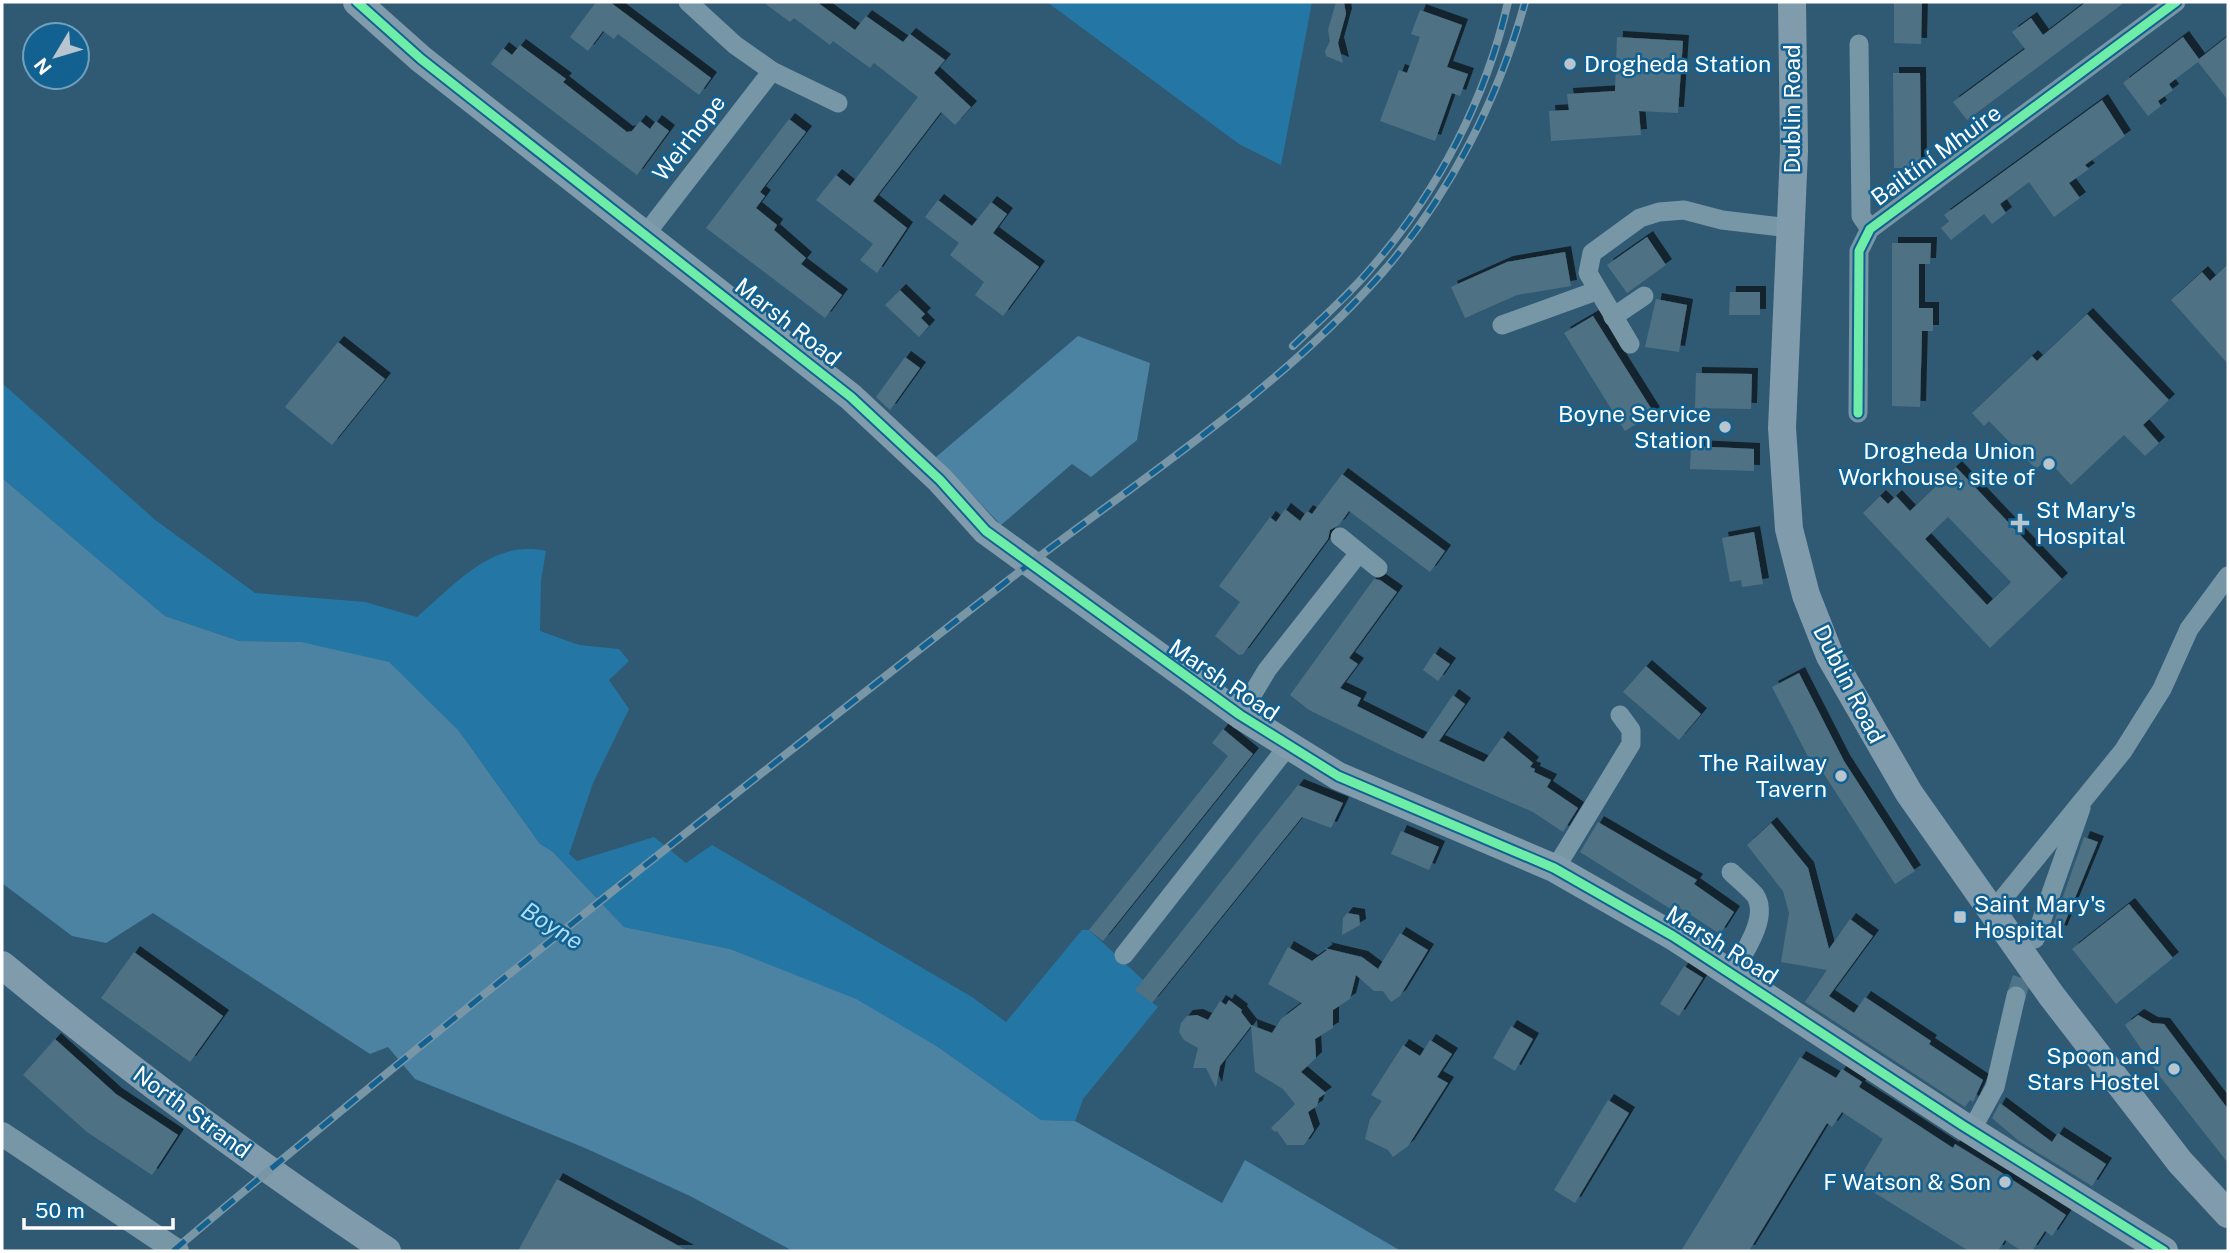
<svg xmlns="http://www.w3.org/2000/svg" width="2230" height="1253" font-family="'Public Sans',sans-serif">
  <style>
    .green { fill: #2477a5 }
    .water { fill: #4c83a3 }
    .building { fill: #4f7184; fill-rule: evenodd; filter: url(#shadow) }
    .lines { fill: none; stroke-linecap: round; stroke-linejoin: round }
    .minor-tunnel { stroke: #4f7388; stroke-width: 19; stroke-dasharray: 19 10; stroke-linecap: butt }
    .minor { stroke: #7796a6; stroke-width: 19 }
    .tertiary { stroke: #7796a6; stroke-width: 24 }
    .secondary { stroke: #809bab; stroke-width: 28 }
    .rail-casing { stroke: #7996a6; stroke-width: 8 }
    .rail { stroke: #136190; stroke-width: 5; stroke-dasharray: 16; stroke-linecap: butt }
    .cycleway-casing { stroke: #136190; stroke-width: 13 }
    .cycleway { stroke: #6deda7; stroke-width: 9 }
    .poi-dot { fill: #b7c5ce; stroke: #136190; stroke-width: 2.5 }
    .labels { text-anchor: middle; stroke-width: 5; stroke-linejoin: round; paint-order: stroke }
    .poi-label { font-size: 23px; fill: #fff; stroke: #136190; text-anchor: end }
    .street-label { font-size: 23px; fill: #fff; stroke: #136190 }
    .water-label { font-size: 24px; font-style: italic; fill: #abddf8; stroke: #136190 }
  </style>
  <defs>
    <filter id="shadow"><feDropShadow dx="6" dy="-6" stdDeviation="0" flood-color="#0009"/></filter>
  </defs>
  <rect width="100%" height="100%" fill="#305a73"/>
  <g class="green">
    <polygon points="1047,2 1312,2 1281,165 1239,144"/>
    <path d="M2 383 154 519 255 593 365 602 417 617C455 585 492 539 546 551L541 580 540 631 579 645 619 649 629 661 609 680 629 709 593 783 569 854 577 861 654 837 686 863 712 845 972 997 1006 1022 1082 930H1089L1143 980 1136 990 1158 1007 1083 1099 1075 1121 1041 1120 938 1047 730 949 624 927 552 851 540 844 459 731 301 642 239 641 165 616 2 478Z"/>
  </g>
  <g class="water">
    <polygon points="1078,336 1150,363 1137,440 1091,477 1072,464 1001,525 936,457"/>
    <polygon points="2,478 165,616 239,641 301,642 389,662 459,731 540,844 552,851 624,927 730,949 856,999 938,1047 1041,1120 1075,1121 1222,1203 1245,1160 1401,1251 793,1251 690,1196 585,1148 415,1079 388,1047 370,1054 153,913 106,943 72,936 2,883"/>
  </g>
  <g class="building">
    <polygon points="596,2 610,2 711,78 699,95 618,34 614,39 603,31 588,51 570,37"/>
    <polygon points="763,2 817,2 855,30 866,16 903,42 910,34 945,60 934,73 971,107 955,125 941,112 873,201 907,228 877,273 860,260 873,244 816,200 836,175 850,186 918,97 874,63 870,68 833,41 830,45 794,18 790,22"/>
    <polygon points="1336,2 1344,2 1346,14 1338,43 1343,63 1326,56 1325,51 1330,41 1328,30"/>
    <polygon points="1894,2 1922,2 1921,44 1894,43"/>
    <polygon points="2086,2 2125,2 1967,120 1953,102 2025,49 2012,32 2031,18 2043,35"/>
    <polygon points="1420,10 1462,25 1447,67 1468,74 1460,96 1452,93 1435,141 1380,121 1399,70 1407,73 1420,37 1411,34"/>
    <polygon points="2228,36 2228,100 2198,62 2169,84 2173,90 2158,101 2161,106 2148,116 2123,83 2183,37 2199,59"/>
    <polygon points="1617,37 1683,41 1678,113 1639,111 1641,135 1551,141 1549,111 1569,110 1567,94 1615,91"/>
    <polygon points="520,45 566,79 563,82 627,132 632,131 640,121 650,129 656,121 669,131 637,175 491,64 503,48 512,55"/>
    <polygon points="1893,73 1920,73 1921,168 1894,168"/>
    <polygon points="2102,100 2125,136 2085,165 2089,169 2069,183 2080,198 2054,217 2029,182 2000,204 2006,213 1992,224 1984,214 1951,240 1941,228 1949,221 1944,215"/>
    <polygon points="789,119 806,132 760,192 765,196 756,208 777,225 774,230 806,258 801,264 842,295 825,318 706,228"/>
    <polygon points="938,200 972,226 991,202 1007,214 993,233 1039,267 1003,316 975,295 984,282 950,255 959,243 925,217"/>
    <polygon points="1647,237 1666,265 1627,293 1607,265"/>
    <polygon points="1892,243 1931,243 1930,264 1919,264 1919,308 1933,308 1933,331 1922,331 1920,407 1892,406"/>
    <polygon points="1565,252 1571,286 1517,295 1465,318 1451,287 1507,262"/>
    <polygon points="2228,264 2228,364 2171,300 2202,272 2210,281"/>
    <polygon points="900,290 925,314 921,318 929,326 919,337 885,305"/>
    <polygon points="1730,292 1760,292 1760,315 1729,315"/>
    <polygon points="1656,299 1687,305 1679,352 1645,347"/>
    <polygon points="2087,314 2169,400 2143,425 2159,443 2145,456 2124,435 2071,485 2047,459 2036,469 1989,421 1984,426 1972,413 2032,356 2037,361"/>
    <polygon points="1593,316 1654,413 1625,431 1564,333"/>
    <polygon points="338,342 385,379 332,445 285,407"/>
    <polygon points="905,357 920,368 890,410 876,397"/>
    <polygon points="1696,373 1752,374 1751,409 1695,408"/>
    <polygon points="1691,446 1754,449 1754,471 1690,469"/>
    <path d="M1956 467 2062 579 1990 648 1863 513 1880 496 1888 504 1896 496 1910 511ZM1948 517 2011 582 1987 605 1925 539Z"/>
    <polygon points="1342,474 1445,551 1430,572 1349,511 1339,525 1330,530 1328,539 1243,654 1239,655 1215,636 1240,602 1219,586 1270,517 1276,522 1285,509 1300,521 1307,511 1312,514"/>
    <polygon points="1754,532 1763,584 1742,587 1741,580 1730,582 1722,538"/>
    <polygon points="1374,579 1380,580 1397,592 1349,658 1358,664 1340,688 1361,698 1357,706 1423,739 1453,695 1465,704 1439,741 1484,762 1502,737 1533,763 1530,767 1535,769 1534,772 1551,780 1547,787 1578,808 1563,832 1533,812 1397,753 1309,710 1290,695"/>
    <polygon points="1434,653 1450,664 1438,681 1423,670"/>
    <polygon points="1646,666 1701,714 1679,740 1623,692"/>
    <polygon points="1799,673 1844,761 1915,871 1895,884 1822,771 1817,774 1772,687"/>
    <polygon points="1223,729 1253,754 1103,941 1089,930 1228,756 1212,743"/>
    <polygon points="1298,785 1343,803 1331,828 1302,817 1152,1003 1135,990"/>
    <polygon points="1598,822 1697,880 1694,884 1734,912 1720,934 1680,908 1677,913 1580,852"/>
    <polygon points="1771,823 1808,868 1829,949 1850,919 1873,936 1829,996 1854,1013 1865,997 1931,1041 1929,1044 1983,1080 1973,1102 1970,1100 1965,1107 1805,1002 1827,970 1781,962 1789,913 1783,891 1747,845"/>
    <polygon points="1401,831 1439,847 1429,870 1391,854"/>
    <polygon points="2084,837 2098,842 2061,932 2052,928"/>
    <polygon points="2129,904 2173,958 2116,1004 2072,949"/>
    <polygon points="1347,913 1359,915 1360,925 1342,935 1343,918"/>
    <polygon points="1400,933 1428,950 1400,996 1391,1002 1383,991 1374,991 1356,975 1350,999 1333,1010 1333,1028 1315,1039 1316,1058 1301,1072 1326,1093 1319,1098 1317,1106 1308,1112 1314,1130 1304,1145 1287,1145 1277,1131 1275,1132 1271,1128 1295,1104 1283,1089 1255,1072 1251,1026 1220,1066 1216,1088 1206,1068 1193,1068 1198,1048 1184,1040 1179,1032 1181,1023 1187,1016 1197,1015 1208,1020 1220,1001 1226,1005 1229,1000 1242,1010 1241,1012 1251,1025 1272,1033 1281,1019 1302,1003 1268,984 1288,947 1312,961 1327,950 1324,948 1362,957 1378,969"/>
    <polygon points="134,952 223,1016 190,1062 101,998"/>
    <polygon points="1684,966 1703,978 1679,1016 1660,1004"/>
    <polygon points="2138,1015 2152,1023 2164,1024 2228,1109 2228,1163 2158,1074 2125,1025"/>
    <polygon points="1511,1026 1533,1039 1515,1071 1493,1058"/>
    <polygon points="55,1039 116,1094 178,1135 152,1175 87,1132 23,1075"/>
    <polygon points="1430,1040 1452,1054 1437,1077 1448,1083 1408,1146 1393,1157 1388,1150 1365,1139 1370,1119 1382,1101 1371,1095 1403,1045 1420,1056"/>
    <polygon points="1800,1057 1836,1078 1842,1069 1862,1082 1859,1087 1901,1114 1953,1148 1955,1144 1999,1171 2066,1215 2052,1236 2045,1231 2032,1251 2022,1251 2005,1240 1998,1251 1969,1251 1857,1182 1883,1139 1842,1112 1832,1127 1827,1123 1749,1251 1681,1251"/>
    <polygon points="1608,1100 1629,1113 1575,1203 1554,1190"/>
    <polygon points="2000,1103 2052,1142 2058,1133 2106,1164 2092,1186 2019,1141 1992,1118"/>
    <polygon points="557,1179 688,1251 518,1251"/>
  </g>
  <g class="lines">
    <polyline class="minor-tunnel" points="2016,996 2030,954"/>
    <g class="minor">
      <polyline points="688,2 735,45 772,71 838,103"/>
      <polyline points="1859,44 1861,216 1870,229"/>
      <polyline points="645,235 772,71"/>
      <polyline points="1613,317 1644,296"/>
      <polyline points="1502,325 1596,291"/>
      <polyline points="1630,344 1588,273 1592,253 1640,218 1659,212 1684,210 1722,220 1790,228"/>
      <polyline points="1858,413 1859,251 1870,229 2176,2"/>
      <polyline points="1340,537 1378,568"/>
      <polyline points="1240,715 1267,670 1359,553"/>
      <polyline points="1555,869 1631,744 1631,730 1620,715"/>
      <path d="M1731 872C1738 879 1748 887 1755 895 1770 917 1743 954 1733 972"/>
      <polyline points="1992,912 2123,751 2162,689 2189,629 2228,576"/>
      <polyline points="2035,939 2081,808"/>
      <polyline points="1124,955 1288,746"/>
      <polyline points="1971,1131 1995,1087 2016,996"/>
    </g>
    <polyline class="tertiary" points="2,1134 177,1251"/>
    <g class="secondary">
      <polyline points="357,2 421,59 851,397 940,480 986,531 1240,715 1338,776 1554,868 1673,936 1962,1125 2164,1251"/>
      <polyline points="1792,2 1794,151 1782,428 1789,529 1806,595 1830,656 1909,793 2051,995 2180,1162 2228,1214"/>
      <path d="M2 965C125 1067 255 1163 387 1251"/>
    </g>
    <defs>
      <g id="rail">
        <path d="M1293 346C1320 320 1349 295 1373 266 1438 191 1486 99 1508 2"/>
        <path d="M173 1251C445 1021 725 801 1006 582 1133 483 1275 395 1382 273 1449 196 1498 100 1525 2"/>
      </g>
    </defs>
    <use href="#rail" class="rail-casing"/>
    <use href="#rail" class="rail"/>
    <defs>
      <g id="cycleway">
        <polyline points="357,2 421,59 851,397 940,480 986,531 1240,715 1338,776 1554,868 1673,936 1962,1125 2164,1251"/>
        <polyline points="1858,413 1859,251 1870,229 2176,2"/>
      </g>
    </defs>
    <use href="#cycleway" class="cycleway-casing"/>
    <use href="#cycleway" class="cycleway"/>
  </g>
  <g class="poi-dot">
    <circle cx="1570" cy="64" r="7"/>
    <circle cx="1725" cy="427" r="7"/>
    <circle cx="2049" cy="464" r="7"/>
    <path d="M2016.5 512.5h7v7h7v7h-7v7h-7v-7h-7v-7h7z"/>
    <circle cx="1841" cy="776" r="7"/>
    <rect x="1953" y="910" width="14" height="14" rx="3.5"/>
    <circle cx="2174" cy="1069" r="7"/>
    <circle cx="2005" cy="1182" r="7"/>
  </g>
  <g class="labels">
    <g class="poi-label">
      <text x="1584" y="72" text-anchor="start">Drogheda Station</text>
      <text x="1711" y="422">Boyne Service<tspan x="1711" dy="26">Station</tspan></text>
      <text x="2035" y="459">Drogheda Union<tspan x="2035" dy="26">Workhouse, site of</tspan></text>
      <text x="2036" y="518" text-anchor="start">St Mary's<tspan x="2036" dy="26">Hospital</tspan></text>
      <text x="1827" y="771">The Railway<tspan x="1827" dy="26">Tavern</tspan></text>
      <text x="1974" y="912" text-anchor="start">Saint Mary's<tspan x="1974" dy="26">Hospital</tspan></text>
      <text x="2160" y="1064">Spoon and<tspan x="2160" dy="26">Stars Hostel</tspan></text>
      <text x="1991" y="1190">F Watson &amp; Son</text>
    </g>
    <g class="street-label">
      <text transform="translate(1792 109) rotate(-90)" y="8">Dublin Road</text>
      <text transform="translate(689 138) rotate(-52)" y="8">Weirhope</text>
      <text transform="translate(1936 155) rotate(-36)" y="8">Bailtíní Mhuire</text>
      <text transform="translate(788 322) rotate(38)" y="8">Marsh Road</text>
      <text transform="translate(1224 680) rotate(34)" y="8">Marsh Road</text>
      <text transform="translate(1849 684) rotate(63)" y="8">Dublin Road</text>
      <text transform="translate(1722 945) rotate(32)" y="8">Marsh Road</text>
      <text transform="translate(192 1112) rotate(36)" y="8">North Strand</text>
    </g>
    <g class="water-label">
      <text transform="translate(552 926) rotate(32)" y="8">Boyne</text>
    </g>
  </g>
  <rect width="2230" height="1253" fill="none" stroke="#ffffff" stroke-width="7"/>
  <g transform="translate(56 56) rotate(232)"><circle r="33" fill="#136190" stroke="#71a0bc" stroke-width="2"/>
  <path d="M0-5L12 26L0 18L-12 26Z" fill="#b7c5ce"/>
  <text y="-10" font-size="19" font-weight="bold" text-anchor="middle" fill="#ffffff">N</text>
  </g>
  <path d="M24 1218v10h149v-10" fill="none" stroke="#ffffff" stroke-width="3.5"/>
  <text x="35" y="1218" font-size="21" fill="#ffffff" stroke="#136190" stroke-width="5" paint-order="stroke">50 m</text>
</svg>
